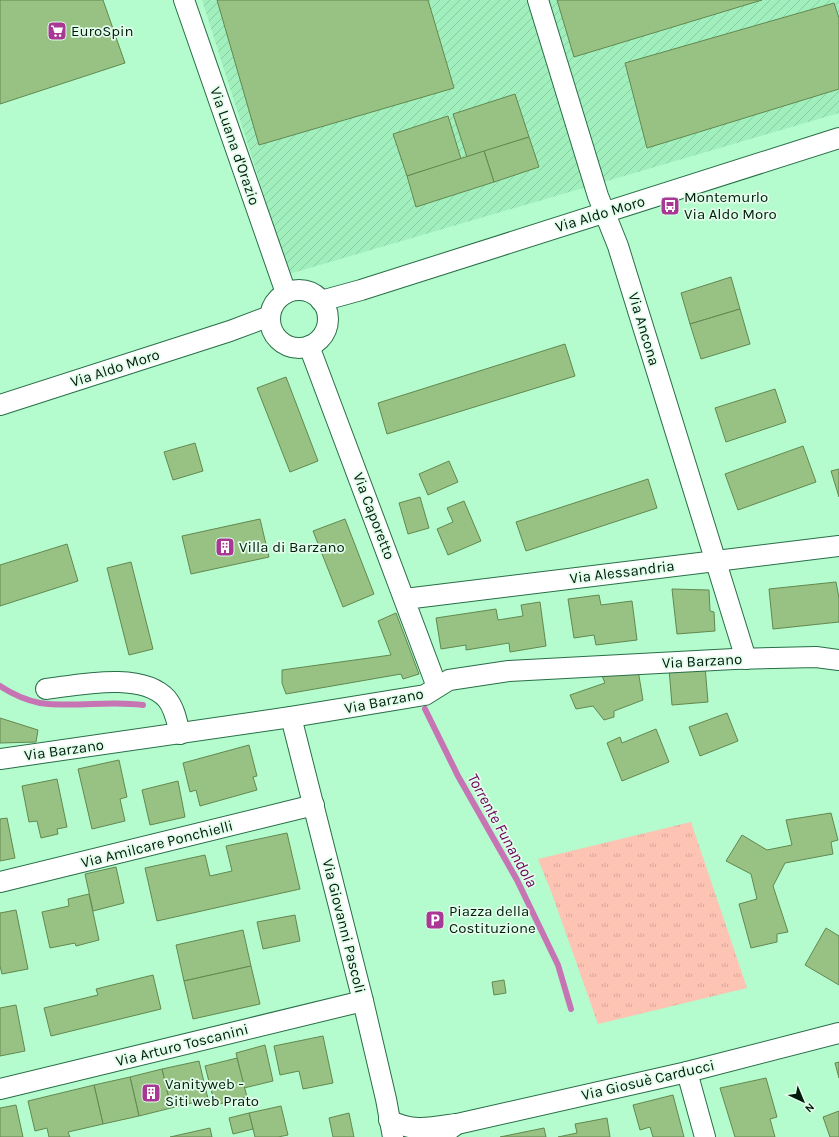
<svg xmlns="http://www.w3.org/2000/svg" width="839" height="1137" font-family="Karla,sans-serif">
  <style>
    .industrial { fill: url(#industrial-furrows) }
    .park { fill: url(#park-tufts) }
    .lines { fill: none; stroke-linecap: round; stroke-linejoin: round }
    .stream { stroke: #c774b5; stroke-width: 6 }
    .building { fill: #98c184; stroke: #62894f }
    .minor-casing { stroke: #286e47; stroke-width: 22 }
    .minor { stroke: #fff; stroke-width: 20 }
    .labels { text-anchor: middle; stroke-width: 3.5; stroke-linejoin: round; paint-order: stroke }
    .poi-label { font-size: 15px; fill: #011c0c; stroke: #e2fdea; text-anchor: start }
    .street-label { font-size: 15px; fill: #011c0c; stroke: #e2fdea }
    .water-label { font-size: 16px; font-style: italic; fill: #6c005d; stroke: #e2fdea }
  </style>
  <defs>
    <pattern id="industrial-furrows" width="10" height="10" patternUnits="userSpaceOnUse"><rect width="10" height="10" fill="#a1efbd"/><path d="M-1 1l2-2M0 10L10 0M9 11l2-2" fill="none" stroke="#89cca1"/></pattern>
    <pattern id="park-tufts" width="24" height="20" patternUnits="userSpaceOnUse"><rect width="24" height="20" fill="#fdc3b3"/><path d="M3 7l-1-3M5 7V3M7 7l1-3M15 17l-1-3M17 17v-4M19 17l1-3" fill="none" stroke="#d7a799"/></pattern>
  </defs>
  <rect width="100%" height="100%" fill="#b4fbcd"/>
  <polygon class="industrial" points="202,0 839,0 839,113 289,274"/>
  <polygon class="park" points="691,822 747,988 598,1024 552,894 538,859"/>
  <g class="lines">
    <g class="stream">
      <path d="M0 686C12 694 25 700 40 703 74 708 109 700 143 705"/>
      <polyline points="425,709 458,776 517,880 558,965 571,1009"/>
    </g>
  </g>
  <g class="building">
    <polygon points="0,0 103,0 125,63 0,104"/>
    <polygon points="217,0 428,0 454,88 259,145"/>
    <polygon points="557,0 762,0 574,57"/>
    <polygon points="834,3 839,18 839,89 647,148 625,63"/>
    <polygon points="515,94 529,137 467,157 453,114"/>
    <polygon points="448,116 461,159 407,176 393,134"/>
    <polygon points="529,137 539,167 494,182 484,151"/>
    <polygon points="484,151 494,182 416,207 407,176"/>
    <polygon points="731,277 740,309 690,324 681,293"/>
    <polygon points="740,309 750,344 701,359 690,324"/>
    <polygon points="565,344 575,376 387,434 378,403"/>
    <polygon points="286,377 318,461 290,472 257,388"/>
    <polygon points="775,389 786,422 726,442 715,408"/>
    <polygon points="195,443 203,471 173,480 164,452"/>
    <polygon points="803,446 816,482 738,510 725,474"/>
    <polygon points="449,461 458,482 428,495 419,474"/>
    <polygon points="839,469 839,497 831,471"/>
    <polygon points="648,479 657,508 526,551 516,522"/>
    <polygon points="420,497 429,528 408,534 399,503"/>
    <polygon points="464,501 481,541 448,555 437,529 453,522 447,508"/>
    <polygon points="260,519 269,557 191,574 182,536"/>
    <polygon points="345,519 374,594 343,607 313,531"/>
    <polygon points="67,544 78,581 0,606 0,565"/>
    <polygon points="131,562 153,649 129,655 107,568"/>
    <polygon points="836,582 839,598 839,622 773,629 769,589"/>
    <polygon points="672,589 709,590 710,611 714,612 715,631 677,634"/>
    <polygon points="599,595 601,605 632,601 637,640 596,645 594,635 574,638 568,599"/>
    <polygon points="540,602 546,646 510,652 509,643 466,650 466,645 441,649 436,618 496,609 498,620 523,616 521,605"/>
    <polygon points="396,613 419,674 403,679 401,674 286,694 282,683 282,670 391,655 378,621"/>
    <polygon points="705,666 708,702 672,705 669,669"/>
    <polygon points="638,670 643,700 614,711 614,717 604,720 593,706 576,709 570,695 605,683 600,671"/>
    <polygon points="727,713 738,741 700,756 689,727"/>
    <polygon points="0,718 38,730 36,742 0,743"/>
    <polygon points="656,729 669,762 622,781 607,743 620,737 622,743"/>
    <polygon points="249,745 257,776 253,777 257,790 200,806 196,790 190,792 183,763"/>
    <polygon points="119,760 127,797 120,799 125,821 92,829 78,769"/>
    <polygon points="57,779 67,827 57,829 58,834 41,838 37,821 29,822 22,786"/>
    <polygon points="178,781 185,817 150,825 142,790"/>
    <polygon points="831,813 838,840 831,842 833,854 785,863 773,886 788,932 777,934 777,942 751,948 739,904 757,899 751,874 726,861 742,835 767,850 792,845 786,820"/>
    <polygon points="7,818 15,858 0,861 0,819"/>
    <polygon points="287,833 300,889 157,921 145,868 205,855 210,876 232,871 226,846"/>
    <polygon points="116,867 124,903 93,911 85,874"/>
    <polygon points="89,894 99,940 76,946 75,943 50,948 42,912 69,906 68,899"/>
    <polygon points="16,910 28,969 2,974 0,966 0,913"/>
    <polygon points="295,915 300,941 263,949 257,922"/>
    <polygon points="826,928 839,936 839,985 805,965"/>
    <polygon points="243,930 251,966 184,981 176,945"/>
    <polygon points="251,966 260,1004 193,1019 184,981"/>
    <polygon points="153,975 161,1009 51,1036 44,1008 98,995 96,989"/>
    <polygon points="504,980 506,993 494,995 492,982"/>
    <polygon points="16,1005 25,1051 0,1056 0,1008"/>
    <polygon points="323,1036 333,1083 303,1089 299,1071 280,1075 274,1046"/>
    <polygon points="265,1045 273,1081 244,1088 236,1053"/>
    <polygon points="237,1058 247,1097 215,1105 205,1066"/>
    <polygon points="199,1061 208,1099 171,1108 162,1069"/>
    <polygon points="839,1062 839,1078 835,1063"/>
    <polygon points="162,1069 171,1108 139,1116 130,1077"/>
    <polygon points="130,1077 139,1116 103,1124 94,1085"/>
    <polygon points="766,1078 777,1117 770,1119 775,1137 735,1137 720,1088"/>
    <polygon points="94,1085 103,1124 68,1132 70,1137 49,1137 47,1128 35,1131 28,1101"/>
    <polygon points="673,1095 684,1137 653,1137 650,1127 640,1130 633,1105"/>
    <polygon points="16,1105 23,1137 0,1137 0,1108"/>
    <polygon points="281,1106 288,1135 278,1137 255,1137 249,1113"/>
    <polygon points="839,1111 839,1137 830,1137 823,1117"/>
    <polygon points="249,1113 253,1129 233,1134 229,1118"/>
    <polygon points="349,1113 354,1137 333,1137 329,1118"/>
    <polygon points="607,1118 610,1137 558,1137 577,1133 575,1124"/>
    <polygon points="210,1128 212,1137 170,1137"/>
    <polygon points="544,1128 546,1137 500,1137"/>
  </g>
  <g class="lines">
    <defs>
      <g id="minor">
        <polyline points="184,0 286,293"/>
        <polyline points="538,0 598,196 618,246 746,659"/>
        <circle cx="299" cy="319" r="29"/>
        <polyline points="321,301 361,290 839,138"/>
        <polyline points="309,346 437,687"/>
        <polyline points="0,405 230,331 270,316"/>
        <polyline points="405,599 839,546"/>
        <path d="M46 689C79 685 142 671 167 699 175 709 177 722 180 734"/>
        <polyline points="291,717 363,1001 386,1099 393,1137"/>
        <polyline points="0,759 291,717 425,695 449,680 509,671 734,659 816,657 839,660"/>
        <polyline points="0,882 314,805"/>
        <polyline points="687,1072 705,1137"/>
        <polyline points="0,1089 363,1001"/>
        <path d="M389 1120C412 1132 429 1128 455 1124"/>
        <polyline points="439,1137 457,1124 687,1072 839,1033"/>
      </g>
    </defs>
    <use href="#minor" class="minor-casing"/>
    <use href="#minor" class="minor"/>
  </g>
  <defs>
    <symbol id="supermarket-square" viewBox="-11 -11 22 22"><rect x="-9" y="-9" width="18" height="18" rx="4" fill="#a83894" stroke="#e2fdea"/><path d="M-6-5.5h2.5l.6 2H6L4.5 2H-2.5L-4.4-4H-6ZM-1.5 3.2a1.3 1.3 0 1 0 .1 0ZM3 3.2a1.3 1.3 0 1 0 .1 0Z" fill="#fff"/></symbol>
    <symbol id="bus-square" viewBox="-11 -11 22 22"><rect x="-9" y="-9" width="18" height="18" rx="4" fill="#a83894" stroke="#e2fdea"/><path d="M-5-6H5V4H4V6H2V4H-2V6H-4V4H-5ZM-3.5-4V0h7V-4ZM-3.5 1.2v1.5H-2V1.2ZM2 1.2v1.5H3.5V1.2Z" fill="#fff"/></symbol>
    <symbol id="building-square" viewBox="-11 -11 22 22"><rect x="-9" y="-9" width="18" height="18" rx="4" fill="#a83894" stroke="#e2fdea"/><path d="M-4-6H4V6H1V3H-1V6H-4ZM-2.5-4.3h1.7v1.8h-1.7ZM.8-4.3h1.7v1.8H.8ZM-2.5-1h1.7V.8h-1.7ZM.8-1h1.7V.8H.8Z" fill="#fff"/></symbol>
    <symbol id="parking-square" viewBox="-11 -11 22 22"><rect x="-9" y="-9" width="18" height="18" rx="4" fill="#a83894" stroke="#e2fdea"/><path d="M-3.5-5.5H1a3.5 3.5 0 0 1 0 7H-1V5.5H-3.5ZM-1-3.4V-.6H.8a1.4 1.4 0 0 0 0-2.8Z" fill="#fff"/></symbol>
  </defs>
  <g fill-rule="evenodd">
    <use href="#supermarket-square" x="46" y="20" width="22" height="22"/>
    <use href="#bus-square" x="659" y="195" width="22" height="22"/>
    <use href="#building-square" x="214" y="536" width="22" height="22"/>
    <use href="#parking-square" x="424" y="909" width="22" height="22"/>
    <use href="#building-square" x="140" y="1082" width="22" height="22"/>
  </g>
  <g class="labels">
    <g class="poi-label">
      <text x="71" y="36">EuroSpin</text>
      <text x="684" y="202">Montemurlo<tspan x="684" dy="17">Via Aldo Moro</tspan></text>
      <text x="239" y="552">Villa di Barzano</text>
      <text x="449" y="916">Piazza della<tspan x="449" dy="17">Costituzione</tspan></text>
      <text x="165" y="1089">Vanityweb -<tspan x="165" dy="17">Siti web Prato</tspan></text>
    </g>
    <g class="street-label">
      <text transform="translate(235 146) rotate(71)" y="5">Via Luana d'Orazio</text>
      <text transform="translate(600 214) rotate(-17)" y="5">Via Aldo Moro</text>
      <text transform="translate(644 329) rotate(73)" y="5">Via Ancona</text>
      <text transform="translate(115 368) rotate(-18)" y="5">Via Aldo Moro</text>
      <text transform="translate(374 516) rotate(69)" y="5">Via Caporetto</text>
      <text transform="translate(622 572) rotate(-7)" y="5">Via Alessandria</text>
      <text transform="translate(702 661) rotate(-3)" y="5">Via Barzano</text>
      <text transform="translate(384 701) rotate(-11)" y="5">Via Barzano</text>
      <text transform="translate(64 750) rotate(-8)" y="5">Via Barzano</text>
      <text transform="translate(157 844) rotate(-14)" y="5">Via Amilcare Ponchielli</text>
      <text transform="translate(344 926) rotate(76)" y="5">Via Giovanni Pascoli</text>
      <text transform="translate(182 1045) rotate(-14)" y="5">Via Arturo Toscanini</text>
      <text transform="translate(648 1080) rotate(-13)" y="5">Via Giosuè Carducci</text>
    </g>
    <g class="water-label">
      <text transform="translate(503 830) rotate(61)" y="6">Torrente Funandola</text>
    </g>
  </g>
  <g transform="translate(803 1101) rotate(136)" stroke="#e2fdea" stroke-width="3" paint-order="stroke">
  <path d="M0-3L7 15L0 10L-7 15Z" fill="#011c0c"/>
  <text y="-6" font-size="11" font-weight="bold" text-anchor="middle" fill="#011c0c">N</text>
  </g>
</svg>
